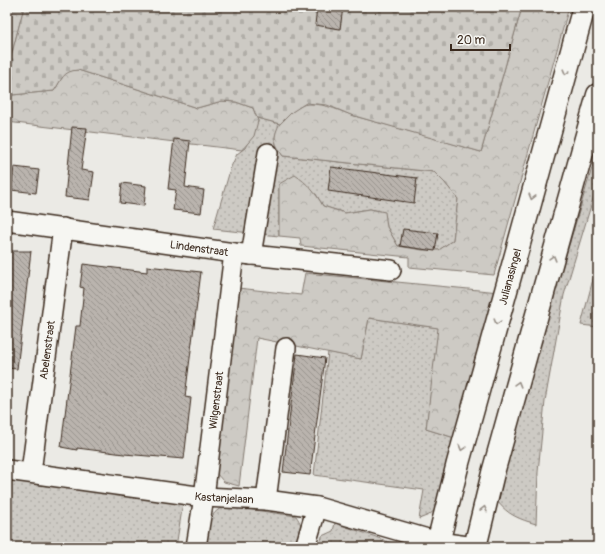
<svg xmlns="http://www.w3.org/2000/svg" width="605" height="554" font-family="Pangolin,sans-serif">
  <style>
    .grass { fill: url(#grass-dots); stroke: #847a71 }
    .forest { fill: url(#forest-crowns); stroke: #847a71 }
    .cemetery { fill: url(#cemetery-stones); stroke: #847a71 }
    .building { fill: url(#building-back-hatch); stroke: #3b2a1e }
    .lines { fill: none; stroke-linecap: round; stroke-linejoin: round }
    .street-casing { stroke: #3b2a1e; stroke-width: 22 }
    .secondary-casing { stroke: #3b2a1e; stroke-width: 25 }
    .street { stroke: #f6f6f2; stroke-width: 19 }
    .secondary { stroke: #f6f6f2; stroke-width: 22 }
    .oneway { stroke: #989088 }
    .labels { text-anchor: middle; stroke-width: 3; stroke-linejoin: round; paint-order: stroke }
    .street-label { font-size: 11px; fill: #3b2a1e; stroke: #f6f6f2 }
  </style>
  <defs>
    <pattern id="grass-dots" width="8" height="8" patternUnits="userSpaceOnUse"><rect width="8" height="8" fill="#cdcac4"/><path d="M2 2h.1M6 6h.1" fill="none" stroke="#b1aea8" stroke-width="1.8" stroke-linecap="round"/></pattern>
    <pattern id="forest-crowns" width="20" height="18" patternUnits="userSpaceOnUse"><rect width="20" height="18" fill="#cdcac4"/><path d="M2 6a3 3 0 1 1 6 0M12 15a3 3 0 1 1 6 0" fill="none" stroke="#b1aea8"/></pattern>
    <pattern id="cemetery-stones" width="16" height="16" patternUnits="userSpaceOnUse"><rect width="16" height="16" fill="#cdcac4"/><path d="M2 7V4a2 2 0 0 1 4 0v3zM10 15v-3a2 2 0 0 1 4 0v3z" fill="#b1aea8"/></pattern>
    <pattern id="building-back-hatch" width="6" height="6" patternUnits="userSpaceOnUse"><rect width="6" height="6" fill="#bab4ae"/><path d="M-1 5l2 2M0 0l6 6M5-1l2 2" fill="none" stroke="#98938d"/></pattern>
  </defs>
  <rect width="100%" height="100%" fill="#ebeae5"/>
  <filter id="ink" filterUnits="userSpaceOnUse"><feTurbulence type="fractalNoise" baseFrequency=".025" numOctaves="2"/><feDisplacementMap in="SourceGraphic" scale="8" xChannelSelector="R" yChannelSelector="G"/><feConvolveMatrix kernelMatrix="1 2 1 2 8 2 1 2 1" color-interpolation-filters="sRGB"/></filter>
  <g filter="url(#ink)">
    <g class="grass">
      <path d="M257 118 280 124C273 138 273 142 283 156L434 172 445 183 458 199 453 240 439 250H424L398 246 387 227 384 212 370 209 345 213 323 206 316 194 279 184V236L213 229 231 167 237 154 245 148 258 121Z"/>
      <path d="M598 148V182L564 295 545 401 538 472 536 524C519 519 508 515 497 501L543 332Z"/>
      <polygon points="598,260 598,327 581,325"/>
      <polygon points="369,318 439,328 426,429 458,439 436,509 429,515 419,519 424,490 314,475 328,352 361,359"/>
      <polygon points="7,480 183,503 176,547 7,547"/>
      <path d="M226 506 296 516C305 529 302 533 298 547H205C208 529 206 513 226 506Z"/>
      <polygon points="335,523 376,537 401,547 320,547 322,536 333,531"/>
    </g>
    <g class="forest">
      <polygon points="7,7 24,7 7,72"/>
      <path d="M522 7H569L494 275 409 267V257L301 246 300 238 279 236V184L295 175C307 183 316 193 323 206L345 213 370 209 385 212 387 227 398 246 423 250H439L453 240 458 199 445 183 434 172 283 156C275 144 272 139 279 125 284 118 299 104 308 104 326 103 341 112 358 117 399 128 440 140 481 152Z"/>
      <polygon points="70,70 78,70 197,108 222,101 236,102 253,108 258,121 254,136 242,150 7,122 7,93 12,95 54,91 65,73"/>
      <polygon points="305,273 499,292 458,439 426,429 438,328 369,318 361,359 257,338 239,486 224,482 215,472 238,288 301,295"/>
    </g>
    <path class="cemetery" d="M24 7H522L481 152 351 115 327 105 306 103 292 112 280 124 257 118 253 108 236 102 222 101 197 108 78 70C63 71 62 79 54 91L12 95 7 93V72Z"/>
    <g class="building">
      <polygon points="317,7 343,7 340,29 315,25"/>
      <polygon points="72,127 87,128 81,170 94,172 90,200 65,197"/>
      <polygon points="174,139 190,141 185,187 204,190 201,213 173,210 176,190 168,189"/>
      <polygon points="14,167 39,170 36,193 11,190"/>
      <polygon points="331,167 417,178 414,203 328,191"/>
      <polygon points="122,183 146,186 144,206 120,203"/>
      <polygon points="403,229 438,233 435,251 400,246"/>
      <polygon points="7,251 31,251 17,369 7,368"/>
      <polygon points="83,264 147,272 147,266 201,272 185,397 191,398 184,459 124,454 77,448 77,450 61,447 76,326 80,326 84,288 80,287"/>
      <polygon points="297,354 325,358 310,475 283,472"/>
    </g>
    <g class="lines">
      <defs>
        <g id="street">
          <path id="s1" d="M7 221 234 253 391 270"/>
          <polyline points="251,255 268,153"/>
          <path id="s2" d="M7 470 204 497 266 500 317 507 438 542 475 547"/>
          <path id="s3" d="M31 472 63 228"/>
          <polyline points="266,500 286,348"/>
          <path id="s4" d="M196 547 204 497 234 253"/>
          <polyline points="305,547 317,507"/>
        </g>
        <g id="secondary">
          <path id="s5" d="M437 547 458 463 517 251 584 7"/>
          <polyline points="475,547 493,473 598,95"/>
        </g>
      </defs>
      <use href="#street" class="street-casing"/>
      <use href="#secondary" class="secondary-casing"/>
      <use href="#street" class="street"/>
      <use href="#secondary" class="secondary"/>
    </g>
    <defs><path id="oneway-chevron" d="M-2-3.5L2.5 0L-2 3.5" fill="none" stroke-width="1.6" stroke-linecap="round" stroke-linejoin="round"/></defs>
    <g class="oneway">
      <use href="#oneway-chevron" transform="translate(566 72) rotate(105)"/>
      <use href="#oneway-chevron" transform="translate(532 197) rotate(105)"/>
      <use href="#oneway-chevron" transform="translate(553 258) rotate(-74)"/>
      <use href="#oneway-chevron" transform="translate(497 322) rotate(106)"/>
      <use href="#oneway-chevron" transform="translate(518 384) rotate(-74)"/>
      <use href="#oneway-chevron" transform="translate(462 448) rotate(106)"/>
      <use href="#oneway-chevron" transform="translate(484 509) rotate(-77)"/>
    </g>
  </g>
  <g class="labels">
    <g class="street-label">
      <text dy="4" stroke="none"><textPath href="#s1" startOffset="194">Lindenstraat</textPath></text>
      <text dy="4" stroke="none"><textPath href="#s5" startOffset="280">Julianasingel</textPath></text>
      <text dy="4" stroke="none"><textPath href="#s3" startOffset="123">Abelenstraat</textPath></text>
      <text dy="4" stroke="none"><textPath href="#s4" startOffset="148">Wilgenstraat</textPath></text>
      <text dy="4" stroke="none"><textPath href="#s2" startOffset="219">Kastanjelaan</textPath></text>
    </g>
  </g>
  <rect width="605" height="554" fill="none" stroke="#f6f6f2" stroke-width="24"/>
  <rect x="12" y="12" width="581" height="530" fill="none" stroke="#3b2a1e" stroke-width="1.5" filter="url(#ink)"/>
  <path d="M451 44v6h59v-6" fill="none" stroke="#3b2a1e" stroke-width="2"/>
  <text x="457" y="44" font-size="12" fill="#3b2a1e" stroke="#f6f6f2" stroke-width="3" paint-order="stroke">20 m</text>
</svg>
